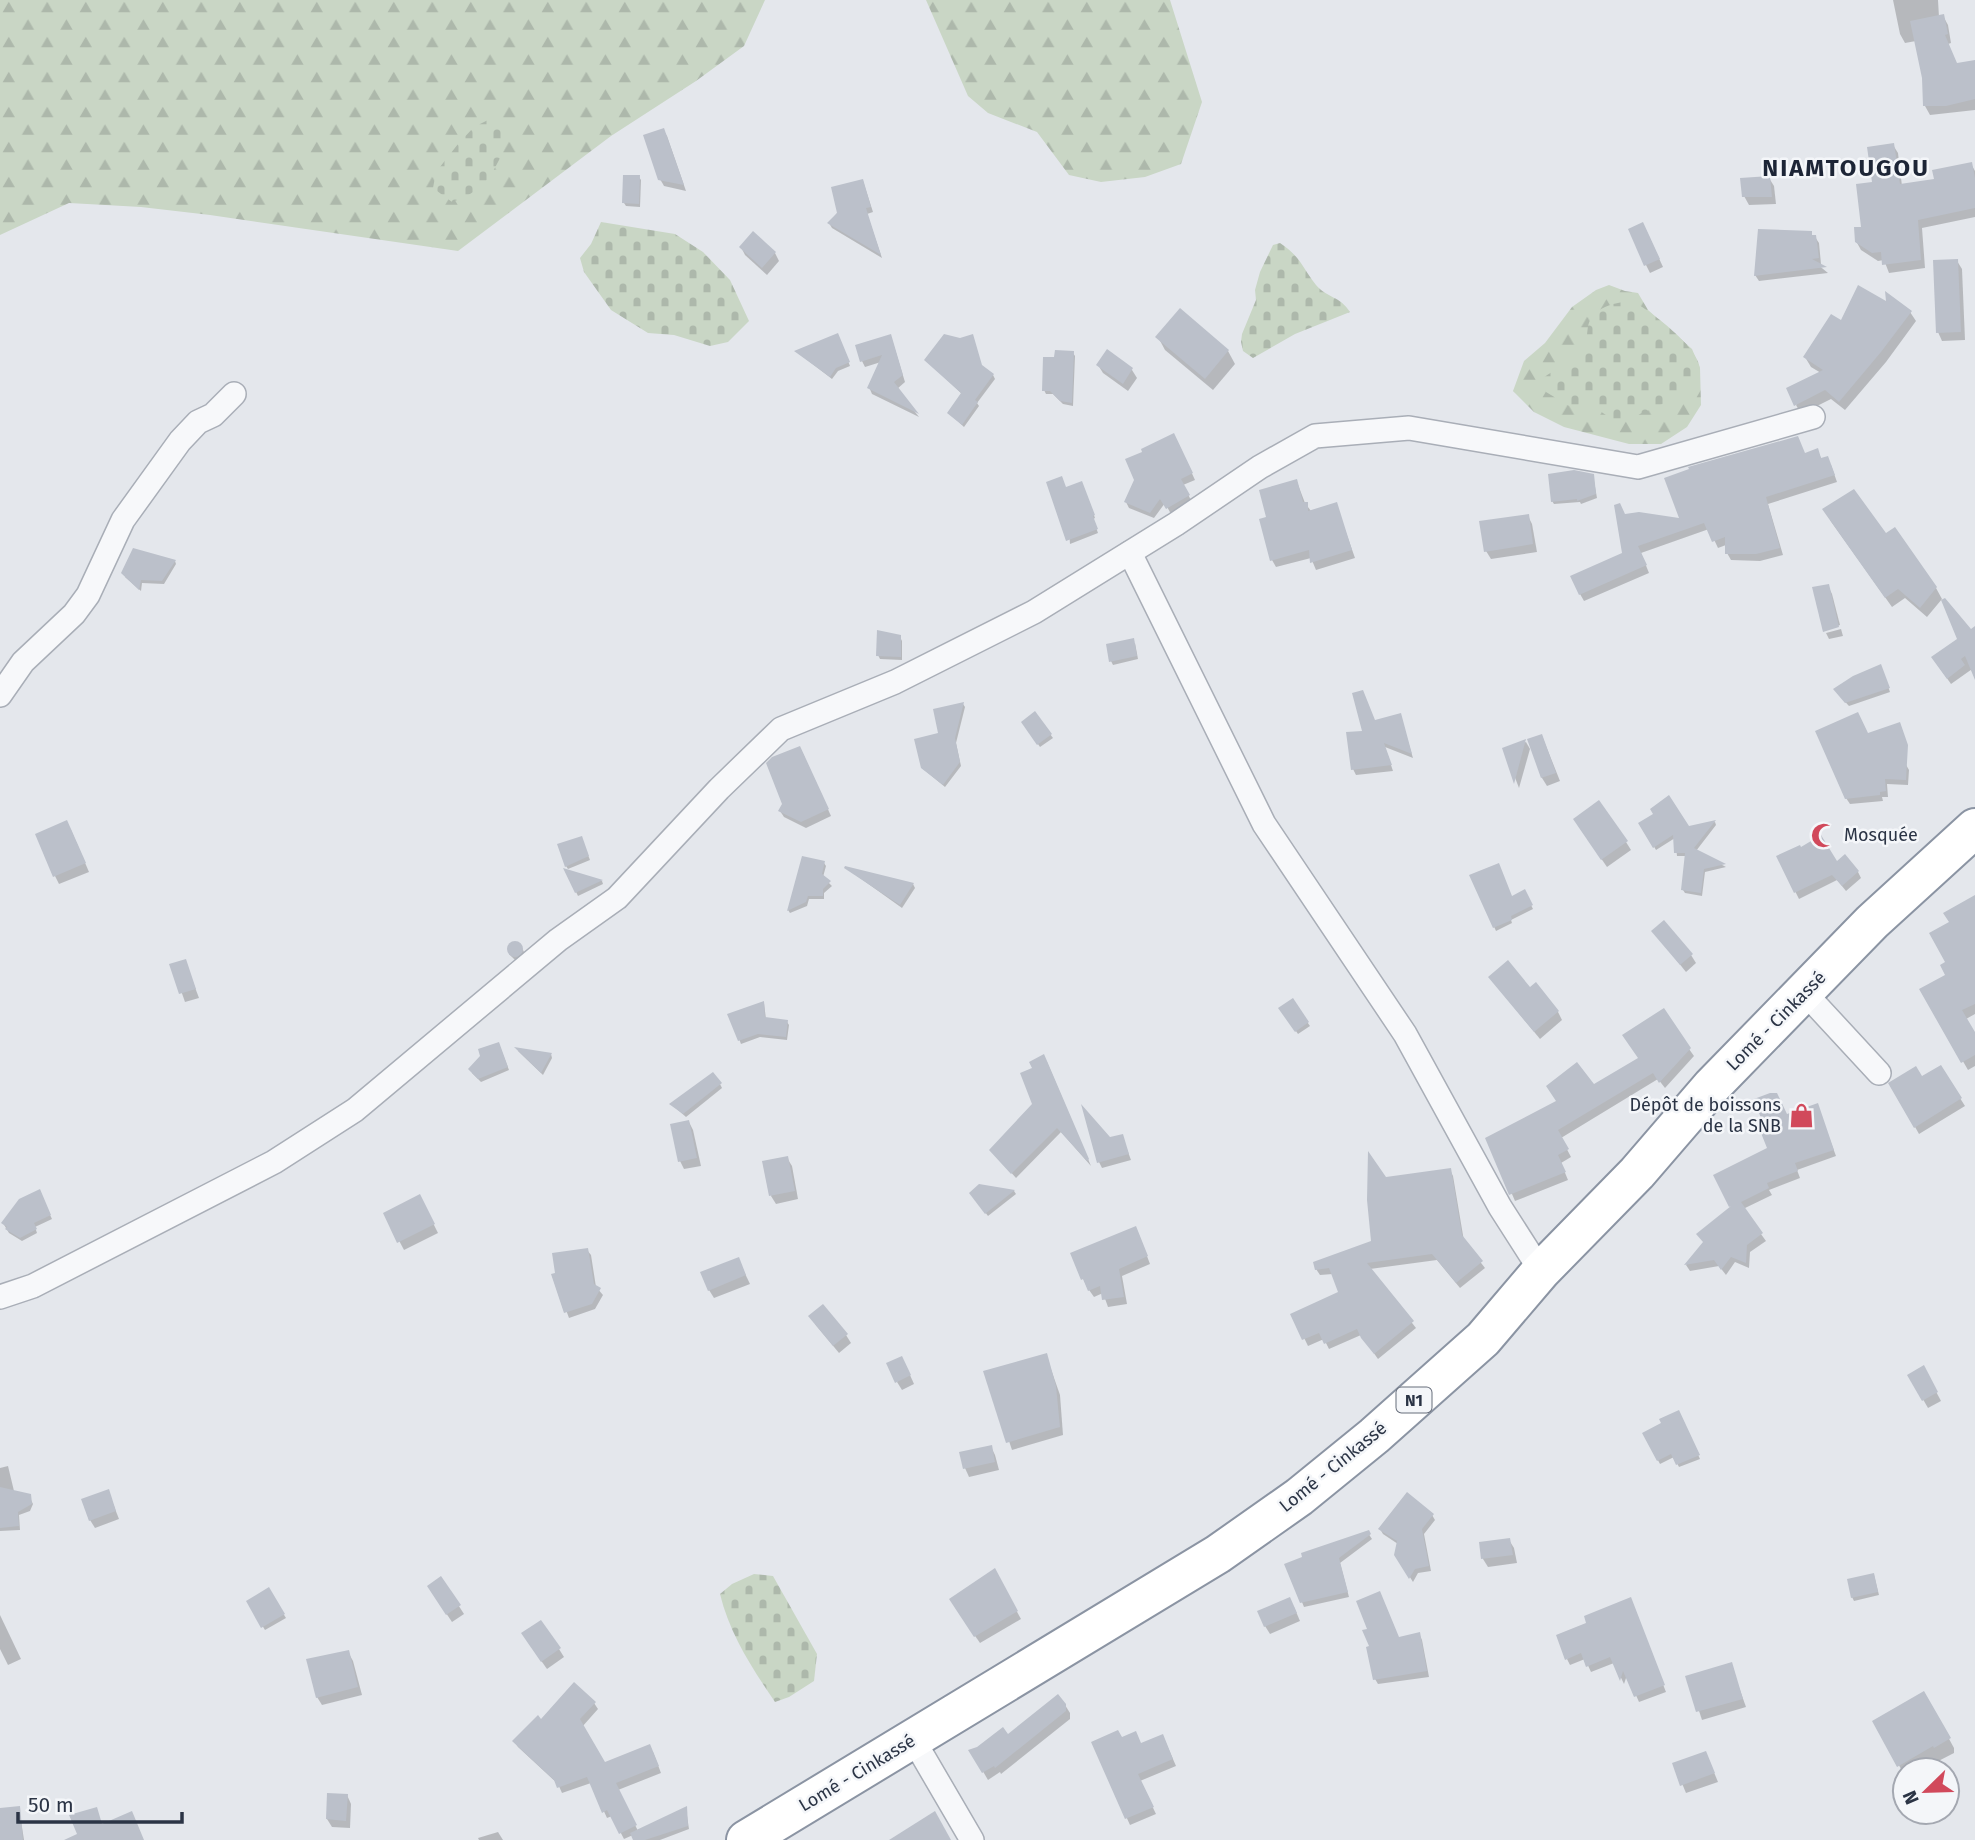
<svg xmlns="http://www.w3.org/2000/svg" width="1975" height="1840" font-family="'Fira Sans',sans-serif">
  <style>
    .forest { fill: url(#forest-firs) }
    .cemetery { fill: url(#cemetery-stones) }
    .shadow { fill: #0003 }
    .building { fill: #bbc0ca }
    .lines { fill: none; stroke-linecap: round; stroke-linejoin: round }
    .minor-casing { stroke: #a9aeb7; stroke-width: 26 }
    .trunk-casing { stroke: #8b94a3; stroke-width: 42 }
    .minor { stroke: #f7f8fa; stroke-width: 23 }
    .trunk { stroke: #fff; stroke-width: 38 }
    .labels { text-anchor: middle; stroke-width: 5; stroke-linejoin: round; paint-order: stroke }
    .shield { fill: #f4f6f9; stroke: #676e7b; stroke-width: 2 }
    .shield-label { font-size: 16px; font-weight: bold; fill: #2b3445 }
    .poi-label { font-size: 18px; fill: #2b3445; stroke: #f4f6f9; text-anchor: start }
    .street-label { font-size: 18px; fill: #2b3445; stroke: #f4f6f9 }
    .district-label { font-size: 24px; font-weight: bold; letter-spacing: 2px; fill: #1d2536; stroke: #f4f6f9 }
  </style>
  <defs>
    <pattern id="forest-firs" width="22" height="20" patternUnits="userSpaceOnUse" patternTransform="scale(1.75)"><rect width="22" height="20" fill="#c9d6c5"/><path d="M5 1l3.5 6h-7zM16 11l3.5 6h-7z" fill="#adb8ab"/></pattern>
    <pattern id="cemetery-stones" width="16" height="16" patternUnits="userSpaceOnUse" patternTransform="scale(1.75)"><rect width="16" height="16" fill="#c9d6c5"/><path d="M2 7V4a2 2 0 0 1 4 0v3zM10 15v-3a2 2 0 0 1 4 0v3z" fill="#adb8ab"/></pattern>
  </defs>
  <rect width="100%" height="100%" fill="#e4e7ec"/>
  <g class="forest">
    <polygon points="0,0 765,0 744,46 696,81 611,136 458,251 210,215 141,207 69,203 0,235"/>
    <polygon points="926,0 1170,0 1202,102 1181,164 1145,177 1101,182 1069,175 1037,132 988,113 968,96"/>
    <polygon points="1609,285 1625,291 1638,293 1648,310 1692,349 1700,368 1701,405 1687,427 1661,444 1629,444 1564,427 1534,412 1513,391 1524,361 1545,343 1572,307 1596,290"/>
  </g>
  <g class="cemetery">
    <path d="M494 117 509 139C493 172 489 189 452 202L433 188 436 172 458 144 474 127Z"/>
    <polygon points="601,222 675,234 703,252 730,280 749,321 728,342 710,346 674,335 648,333 611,310 584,272 580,258 591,244"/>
    <path d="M1280 243C1302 258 1301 266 1316 285 1327 298 1340 296 1350 312L1295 334 1253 358 1243 351 1241 342 1242 334 1256 300 1255 290 1260 272 1273 245Z"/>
    <path d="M1633 301C1651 312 1699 347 1700 369 1700 393 1635 417 1616 422L1587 402 1571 407 1546 392 1543 378C1556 369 1573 360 1583 348 1587 342 1587 333 1588 326 1593 307 1615 302 1633 301Z"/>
    <path d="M754 1574 773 1576 817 1654 814 1681 789 1697 775 1702C752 1668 730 1635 720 1594L732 1584Z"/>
  </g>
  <g class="shadow">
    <polygon points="1893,0 1938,0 1939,17 1943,16 1948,25 1951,43 1948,44 1957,65 1975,62 1975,110 1930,115 1925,106 1924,78 1916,41 1905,43 1900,34"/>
    <polygon points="663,130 667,136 686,191 664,186 660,179"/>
    <polygon points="1893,145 1898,153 1902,186 1936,181 1971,164 1975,171 1975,217 1922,228 1925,268 1889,273 1884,260 1878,261 1861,250 1856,241 1863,229 1873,183"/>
    <polygon points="639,177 641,180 640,207 626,206 624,203"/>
    <polygon points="1769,178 1774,186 1776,204 1749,205 1744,196"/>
    <polygon points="863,181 873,212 867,214 882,258 832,228 829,223"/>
    <polygon points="1647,232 1663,267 1650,273 1646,265"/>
    <polygon points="1815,237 1819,243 1821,264 1817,264 1828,273 1759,281 1755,275"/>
    <polygon points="741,247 775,253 779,261 767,275 745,255"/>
    <polygon points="1957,261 1962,269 1965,340 1942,341 1938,332"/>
    <polygon points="1888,304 1910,312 1916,321 1886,362 1845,410 1831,399 1801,414 1796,405 1821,373 1811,367 1805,357 1842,323"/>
    <polygon points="1158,337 1228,351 1235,364 1213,390 1165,350"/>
    <polygon points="839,338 850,366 838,371 832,379 797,352"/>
    <polygon points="893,343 905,382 897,389 919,417 872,394 869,387 881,362 865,367 862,361"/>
    <polygon points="1073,353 1075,356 1073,406 1063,404 1053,394 1046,394 1044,390 1055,359"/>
    <polygon points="926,360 982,367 993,375 995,379 977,403 979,406 964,427 949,413 962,394"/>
    <polygon points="1098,365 1132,370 1137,378 1128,391 1103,373"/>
    <polygon points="1177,441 1195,480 1183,485 1192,502 1171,514 1165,503 1154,518 1129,508 1126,502"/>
    <polygon points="1817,450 1822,460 1831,465 1837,482 1768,504 1783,555 1760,561 1731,560 1727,553 1726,545 1718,548 1709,529 1641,553 1649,573 1584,601 1580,594 1624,554 1625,515 1681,521"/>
    <polygon points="1593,475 1597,498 1581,504 1580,502 1554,504 1552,501"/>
    <polygon points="1297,482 1305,503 1311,511 1336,504 1355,558 1316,570 1311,558 1276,567 1272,560"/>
    <polygon points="1083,486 1095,518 1093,519 1098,533 1070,544 1066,489"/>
    <polygon points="1528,516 1532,524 1537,552 1491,559 1486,551"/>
    <polygon points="1830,520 1886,535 1936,588 1942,599 1927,617 1905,598 1892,607"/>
    <polygon points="175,561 176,564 164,584 142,583 141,591 125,577"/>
    <polygon points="1828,586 1832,594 1840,625 1824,630"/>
    <polygon points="1841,629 1843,636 1829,639 1826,633"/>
    <polygon points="900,637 902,641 902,660 880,659 878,655"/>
    <polygon points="1975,637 1975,667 1951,684 1937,664 1959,639"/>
    <polygon points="1135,643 1138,659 1113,665 1111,661"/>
    <polygon points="1882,669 1890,692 1849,706 1837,693"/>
    <polygon points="963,704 965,707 956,743 961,766 945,787 922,768 940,735"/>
    <polygon points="1035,714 1053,738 1040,747 1023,722"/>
    <polygon points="1400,715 1413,758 1385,747 1393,771 1356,775 1353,769 1364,732 1375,721"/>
    <polygon points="1867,735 1897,749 1909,770 1908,785 1887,784 1888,797 1882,797 1883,801 1850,804 1846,798"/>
    <polygon points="1542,736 1560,781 1547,786 1542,778"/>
    <polygon points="1526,742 1530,749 1519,788 1504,749"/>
    <polygon points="803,754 831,816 806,828 784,817 780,811"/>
    <polygon points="1715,822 1716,825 1696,851 1726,867 1705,872 1702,896 1685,893 1683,890 1687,856 1677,856 1675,838 1656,850 1641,824 1688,828"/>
    <polygon points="1580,828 1626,842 1631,850 1607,867"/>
    <polygon points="71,830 89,872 59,884 55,876"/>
    <polygon points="583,842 590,860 568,869 566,866"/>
    <polygon points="1778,857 1836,864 1858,872 1861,878 1846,891 1837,880 1799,899"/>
    <polygon points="824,863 826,866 823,877 832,886 824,893 824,899 809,899 807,906 790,913 788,910"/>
    <polygon points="846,868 913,884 915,888 902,908"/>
    <polygon points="566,871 602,881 603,884 578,896"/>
    <polygon points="1471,876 1512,898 1524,891 1533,909 1511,920 1512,923 1496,931"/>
    <polygon points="1975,897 1975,1014 1966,1019 1975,1035 1975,1066 1968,1070 1922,990 1947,975 1951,923"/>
    <polygon points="1653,931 1691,955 1696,963 1686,972"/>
    <polygon points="514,942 520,944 525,954 516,961 509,954 510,946"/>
    <polygon points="185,961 199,998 185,1002 172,965"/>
    <polygon points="1490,978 1530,990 1558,1012 1562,1020 1540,1039"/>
    <polygon points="1292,1001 1310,1026 1298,1034 1281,1009"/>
    <polygon points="764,1003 766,1019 787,1022 789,1025 787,1040 760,1037 741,1044 730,1015"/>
    <polygon points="500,1047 509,1070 481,1082 472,1073"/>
    <polygon points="1689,1049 1694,1056 1665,1088 1658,1079 1561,1138 1571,1157 1561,1163 1568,1180 1515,1201 1488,1138 1594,1087 1640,1059"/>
    <polygon points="518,1051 551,1054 552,1058 543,1075"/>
    <polygon points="1047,1062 1091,1166 1061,1132 1016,1178 991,1150 1034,1105"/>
    <polygon points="1941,1068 1965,1106 1919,1134 1891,1084 1921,1079"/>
    <polygon points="720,1084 722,1088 686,1117 671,1104"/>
    <polygon points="1817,1105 1836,1156 1797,1170 1800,1178 1769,1190 1772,1195 1743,1209 1766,1241 1750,1252 1749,1268 1735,1262 1726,1275 1719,1266 1690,1271 1686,1265 1731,1207 1715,1175 1770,1148 1786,1116"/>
    <polygon points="689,1122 693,1130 701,1166 684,1169 680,1161"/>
    <polygon points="1122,1136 1131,1160 1102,1168 1099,1162 1109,1139"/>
    <polygon points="787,1158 792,1166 798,1199 776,1204 771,1196"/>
    <polygon points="1450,1170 1453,1176 1464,1241 1485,1268 1460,1288 1437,1260 1370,1269 1416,1328 1378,1359 1361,1335 1329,1349 1324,1339 1308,1346 1293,1315 1340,1293 1333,1274 1320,1275 1316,1269 1372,1242 1385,1179"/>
    <polygon points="980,1186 1014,1191 1016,1194 988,1216 973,1196"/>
    <polygon points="39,1192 52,1219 35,1227 37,1233 22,1241 9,1233 3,1223"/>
    <polygon points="424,1205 438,1233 404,1250 385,1214"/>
    <polygon points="1139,1235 1150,1264 1122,1276 1127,1304 1108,1307 1103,1293 1094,1297 1087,1287 1072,1254"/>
    <polygon points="587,1250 591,1255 596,1287 603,1295 595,1309 569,1318 553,1275"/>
    <polygon points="738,1259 750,1284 714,1298 709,1290"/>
    <polygon points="815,1324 846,1335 851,1343 839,1353"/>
    <polygon points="1046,1355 1060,1395 1063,1435 1012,1450 986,1372"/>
    <polygon points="906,1366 914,1384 902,1390 897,1382"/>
    <polygon points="1923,1367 1941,1401 1928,1408 1909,1375"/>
    <polygon points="1679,1413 1700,1459 1679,1467 1674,1457 1660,1464 1644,1434"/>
    <polygon points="991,1447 995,1455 999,1470 969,1477 965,1468"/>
    <polygon points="8,1466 14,1491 31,1500 33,1504 30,1511 19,1515 20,1530 0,1531 0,1468"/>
    <polygon points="108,1491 119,1519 95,1528 90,1520"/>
    <polygon points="1432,1515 1435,1520 1424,1534 1431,1571 1418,1573 1413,1582 1396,1555 1398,1544 1383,1534 1380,1529"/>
    <polygon points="1368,1533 1372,1539 1340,1563 1349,1597 1304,1607 1287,1565"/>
    <polygon points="1509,1540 1514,1548 1517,1563 1488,1567 1483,1559 1481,1544"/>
    <polygon points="994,1571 1021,1619 980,1643 955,1607"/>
    <polygon points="1874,1575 1879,1595 1854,1601 1852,1597"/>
    <polygon points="441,1578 464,1614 452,1622 434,1595"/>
    <polygon points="268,1589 286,1618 265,1630 248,1602"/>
    <polygon points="1631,1603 1666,1692 1639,1702 1627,1675 1624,1684 1614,1663 1591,1672 1585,1659 1570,1665 1567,1659"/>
    <polygon points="1294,1607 1300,1621 1270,1634 1265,1626"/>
    <polygon points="0,1615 21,1659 8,1665 0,1649"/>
    <polygon points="1419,1634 1422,1640 1429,1677 1378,1684 1375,1679 1399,1638"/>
    <polygon points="528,1642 559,1649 564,1657 547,1669"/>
    <polygon points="348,1652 353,1661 362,1695 322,1705 317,1697"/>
    <polygon points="1731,1665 1746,1707 1702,1720 1688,1677"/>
    <polygon points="1924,1693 1954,1748 1954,1753 1921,1770 1905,1770 1905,1776 1874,1721"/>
    <polygon points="594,1703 598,1709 582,1727 604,1764 653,1752 661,1773 618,1790 638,1831 686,1809 689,1829 660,1840 635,1840 633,1835 624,1839 612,1816 607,1818 591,1783 562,1793 558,1784 518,1747 514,1741 541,1721"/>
    <polygon points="1065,1705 1070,1713 1070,1719 1001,1774 1000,1772 988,1780 971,1751 1008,1736"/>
    <polygon points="1121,1739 1141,1745 1166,1743 1176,1766 1140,1781 1156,1814 1130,1825 1093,1743"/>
    <polygon points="1706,1753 1718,1782 1686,1793 1674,1764"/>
    <polygon points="347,1795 351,1804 350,1828 332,1827 327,1819"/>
    <polygon points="19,1808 24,1840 0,1840 0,1809"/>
    <polygon points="498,1832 503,1840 479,1840 478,1838"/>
  </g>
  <g class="building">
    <polygon points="1944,14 1948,34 1945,35 1957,63 1975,60 1975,99 1946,106 1923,106 1922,78 1910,21"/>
    <polygon points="664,128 684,185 658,180 643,135"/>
    <polygon points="1894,143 1900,184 1934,179 1932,170 1972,162 1975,178 1975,208 1918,220 1921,260 1882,265 1881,252 1872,253 1855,242 1854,227 1861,227 1856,184 1872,182 1867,147"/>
    <polygon points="623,175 640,175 639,204 622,203"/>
    <polygon points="1770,176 1772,197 1742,197 1740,178"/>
    <polygon points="863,179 871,207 866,208 881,255 827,223 837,213 831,187"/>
    <polygon points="1643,222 1660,259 1644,266 1628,229"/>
    <polygon points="1758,229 1812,231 1812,235 1816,235 1819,258 1812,259 1827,267 1754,276"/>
    <polygon points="753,231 776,252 762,268 739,247"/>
    <polygon points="1958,259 1961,332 1936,333 1933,260"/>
    <polygon points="1858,285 1886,301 1885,291 1912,311 1881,352 1839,402 1825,390 1794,406 1786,388 1823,370 1803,357 1831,314 1841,320"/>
    <polygon points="1180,308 1229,350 1205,379 1155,337"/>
    <polygon points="838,333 850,362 836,368 830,377 794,351"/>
    <polygon points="891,334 903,375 894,382 919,414 867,388 882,355 860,362 855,345"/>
    <polygon points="944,334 960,338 973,334 982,365 994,374 975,400 978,402 962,425 947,413 961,393 924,360"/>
    <polygon points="1107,349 1133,368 1123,384 1096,365"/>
    <polygon points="1055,350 1074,351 1072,403 1060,401 1050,391 1042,391 1043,357 1054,357"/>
    <polygon points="1174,433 1193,473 1181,479 1190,495 1166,509 1160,499 1150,513 1124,502 1134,480 1125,459 1142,452 1141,449"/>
    <polygon points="1798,436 1805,453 1818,448 1821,458 1828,456 1835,475 1766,497 1780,548 1756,554 1725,554 1725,537 1712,542 1704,523 1638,546 1647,565 1579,595 1570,576 1622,553 1614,505 1620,503 1625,514 1639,512 1679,518 1664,478 1689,469 1688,467"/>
    <polygon points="1574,470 1594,474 1596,494 1577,501 1577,499 1551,502 1548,474"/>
    <polygon points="1062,476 1066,487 1082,481 1095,515 1093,516 1098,529 1066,541 1046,482"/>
    <polygon points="1297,479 1303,502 1308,502 1308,511 1337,502 1352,550 1310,563 1309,550 1270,561 1259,519 1266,517 1259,490"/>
    <polygon points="1854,489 1886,533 1895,527 1937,587 1920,608 1898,589 1885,598 1822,509"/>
    <polygon points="1529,514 1533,544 1484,552 1479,521"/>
    <polygon points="133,548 176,560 162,581 141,580 139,590 121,573"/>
    <polygon points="1829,584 1839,627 1823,632 1812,587"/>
    <polygon points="1945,598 1971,629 1975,626 1975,680 1965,656 1961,659 1965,665 1947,679 1931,657 1957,639 1941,600"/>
    <polygon points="877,630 901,635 901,657 876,656"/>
    <polygon points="1134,638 1137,656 1109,662 1106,644"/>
    <polygon points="1881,664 1890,688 1845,703 1833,689 1853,676"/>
    <polygon points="1363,690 1375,720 1401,713 1412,754 1384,743 1392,765 1351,770 1346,732 1362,731 1352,693"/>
    <polygon points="964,702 955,738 960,762 943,785 921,768 914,739 938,733 933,709"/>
    <polygon points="1035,711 1052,734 1037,745 1021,722"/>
    <polygon points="1858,712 1868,733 1900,722 1908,745 1906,780 1885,779 1886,791 1880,792 1880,795 1845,799 1815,731"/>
    <polygon points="1542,734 1556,773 1541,778 1527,739"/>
    <polygon points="1526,739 1514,784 1502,748"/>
    <polygon points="800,746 829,809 801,822 778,811 782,804 766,763 772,757"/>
    <polygon points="1669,795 1689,826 1716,820 1694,848 1726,864 1704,869 1701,893 1681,890 1685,853 1674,853 1673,835 1653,848 1638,823 1653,814 1650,809"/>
    <polygon points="1599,800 1628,841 1601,860 1573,819"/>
    <polygon points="67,820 86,863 53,877 35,834"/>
    <polygon points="1821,835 1837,861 1845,854 1859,871 1842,886 1832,875 1794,893 1776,856 1800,845 1801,847"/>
    <polygon points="582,836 589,856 565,867 557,844"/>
    <polygon points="802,856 825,861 822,874 831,881 823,889 823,896 808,896 806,902 787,911"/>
    <polygon points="1499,863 1512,896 1525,889 1533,905 1511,916 1512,920 1493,928 1469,875"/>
    <polygon points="845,866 914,883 900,905 844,868"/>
    <polygon points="563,868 603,880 575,893"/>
    <polygon points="1975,895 1975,1004 1962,1010 1975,1032 1975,1055 1961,1063 1919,989 1945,975 1940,965 1945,962 1929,933 1949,922 1943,913"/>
    <polygon points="1664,920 1693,954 1680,965 1651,931"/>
    <circle cx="515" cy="949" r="8"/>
    <polygon points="186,959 196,989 179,994 169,964"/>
    <polygon points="1508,960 1530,987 1536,982 1559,1011 1534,1032 1488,977"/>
    <polygon points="1293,998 1309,1022 1295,1032 1278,1008"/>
    <polygon points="764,1001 765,1017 788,1020 786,1037 758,1034 738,1041 727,1014"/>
    <polygon points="1664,1008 1691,1048 1659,1083 1653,1073 1558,1130 1569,1149 1558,1155 1566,1172 1509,1195 1485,1138 1556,1101 1546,1086 1577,1062 1594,1084 1638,1058 1622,1035"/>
    <polygon points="499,1042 508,1067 478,1079 468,1069 480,1056 478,1049"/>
    <polygon points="514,1047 552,1053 541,1073"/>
    <polygon points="1044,1054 1089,1159 1087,1161 1057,1128 1011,1174 989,1150 1032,1104 1020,1073 1032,1068 1029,1062"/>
    <polygon points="1941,1065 1962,1098 1914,1128 1888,1083 1916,1066 1922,1076"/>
    <polygon points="713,1072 722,1083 683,1114 669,1104"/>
    <polygon points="1770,1093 1777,1093 1787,1114 1818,1103 1834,1150 1795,1163 1798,1171 1767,1183 1769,1188 1741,1202 1763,1233 1747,1245 1746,1263 1731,1257 1721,1270 1714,1260 1684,1265 1703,1242 1696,1234 1731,1206 1729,1207 1713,1175 1767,1148 1757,1123 1762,1121 1754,1099"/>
    <polygon points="1081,1104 1110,1137 1123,1134 1129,1154 1097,1163"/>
    <polygon points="689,1120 697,1158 678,1162 670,1124"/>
    <polygon points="1368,1151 1386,1177 1451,1168 1462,1235 1483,1261 1456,1283 1432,1254 1367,1263 1414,1321 1374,1354 1361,1338 1357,1329 1324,1344 1319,1333 1302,1340 1290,1314 1338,1292 1329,1268 1315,1270 1313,1262 1371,1241 1367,1200"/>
    <polygon points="788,1156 795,1191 769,1196 762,1161"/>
    <polygon points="979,1184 1015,1190 985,1214 969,1193"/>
    <polygon points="40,1189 51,1215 34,1223 37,1229 20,1238 5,1229 7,1227 1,1223 19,1199"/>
    <polygon points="420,1194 435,1224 397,1243 383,1213"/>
    <polygon points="1136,1226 1148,1256 1119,1269 1124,1297 1102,1300 1100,1286 1088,1291 1083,1279 1081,1280 1070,1253"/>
    <polygon points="588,1248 594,1284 601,1288 592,1304 564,1313 551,1274 555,1273 552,1253"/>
    <polygon points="739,1257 746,1275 708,1291 700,1272"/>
    <polygon points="823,1304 848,1334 833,1346 808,1316"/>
    <polygon points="1047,1353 1056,1386 1060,1427 1006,1443 983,1371"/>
    <polygon points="902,1356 911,1375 895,1383 886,1363"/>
    <polygon points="1924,1365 1938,1392 1922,1401 1907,1375"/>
    <polygon points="1679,1410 1700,1455 1676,1465 1671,1454 1657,1461 1642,1433 1661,1423 1659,1419"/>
    <polygon points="992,1445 995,1462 963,1469 959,1452"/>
    <polygon points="0,1487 31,1494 32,1504 18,1512 19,1526 0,1528"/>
    <polygon points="109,1489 116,1511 89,1521 81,1499"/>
    <polygon points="1407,1492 1434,1514 1422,1529 1429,1566 1415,1569 1409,1579 1394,1555 1397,1541 1378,1529"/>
    <polygon points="1369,1530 1371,1534 1339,1558 1348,1592 1300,1603 1284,1564 1302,1557 1301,1553"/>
    <polygon points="1510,1538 1513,1555 1481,1559 1479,1542"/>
    <polygon points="995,1568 1018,1611 974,1637 949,1599"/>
    <polygon points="1874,1573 1878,1592 1851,1598 1847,1579"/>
    <polygon points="441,1576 461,1605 446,1615 427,1586"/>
    <polygon points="269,1587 285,1614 261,1628 246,1601"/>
    <polygon points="1380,1591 1399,1637 1420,1632 1427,1671 1373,1680 1366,1647 1369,1646 1362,1630 1367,1629 1356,1601"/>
    <polygon points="1290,1597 1297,1613 1264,1627 1257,1611"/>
    <polygon points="1631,1597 1665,1685 1634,1697 1623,1671 1620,1681 1610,1657 1586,1667 1581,1653 1565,1660 1556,1635 1586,1623 1584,1616"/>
    <polygon points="541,1620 561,1648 541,1662 521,1633"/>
    <polygon points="349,1650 358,1687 316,1698 306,1659"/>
    <polygon points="1732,1662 1743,1699 1696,1712 1685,1676"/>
    <polygon points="574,1682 596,1702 580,1719 605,1762 650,1744 659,1766 616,1783 637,1825 619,1834 607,1810 602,1813 587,1777 557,1788 554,1780 512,1741 538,1715 541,1719"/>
    <polygon points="1924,1691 1951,1738 1934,1748 1933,1746 1897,1767 1872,1721"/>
    <polygon points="1058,1694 1066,1704 1066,1711 995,1768 994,1766 982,1773 968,1750 977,1747 1003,1727 1008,1734"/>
    <polygon points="1118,1730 1122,1737 1136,1731 1141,1743 1163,1734 1173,1759 1138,1774 1154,1807 1125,1819 1091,1742"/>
    <polygon points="1706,1751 1715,1773 1680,1786 1672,1763"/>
    <polygon points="327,1793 348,1794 346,1821 326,1819"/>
    <polygon points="20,1806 23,1840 0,1840 0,1808"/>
    <polygon points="687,1806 688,1826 645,1840 633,1840 630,1833"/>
    <polygon points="97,1807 102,1824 132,1811 144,1840 64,1840 77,1834 69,1815"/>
    <polygon points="935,1811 951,1840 889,1840"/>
  </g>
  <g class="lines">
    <defs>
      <g id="minor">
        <polyline points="1130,553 1264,824 1405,1034 1500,1207 1541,1271"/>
        <polyline points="0,695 23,662 74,614 88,595 123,520 180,441 198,422 213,415 234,394"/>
        <polyline points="1805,993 1879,1073"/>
        <polyline points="0,1297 33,1286 274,1162 355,1110 558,940 617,898 719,789 781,729 895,682 1034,612 1176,524 1260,467 1315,436 1409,428 1638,467 1813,417"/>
        <polyline points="913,1739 972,1840"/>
      </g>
      <polyline id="trunk" points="746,1840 1218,1554 1299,1497 1374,1436 1483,1339 1541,1271 1637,1173 1712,1086 1872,922 1975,828"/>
    </defs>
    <use href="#minor" class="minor-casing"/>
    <use href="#trunk" class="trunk-casing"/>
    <use href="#minor" class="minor"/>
    <use href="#trunk" class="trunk"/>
  </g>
  <defs>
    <symbol id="mosque-bare" viewBox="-9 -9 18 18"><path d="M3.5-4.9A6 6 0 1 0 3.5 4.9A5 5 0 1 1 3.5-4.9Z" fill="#d1495b" stroke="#f4f6f9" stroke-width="2.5" paint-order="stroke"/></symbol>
    <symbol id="shop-bare" viewBox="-9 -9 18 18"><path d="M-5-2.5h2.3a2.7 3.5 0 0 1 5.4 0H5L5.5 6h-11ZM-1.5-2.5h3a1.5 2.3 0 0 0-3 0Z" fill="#d1495b" stroke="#f4f6f9" stroke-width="2.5" paint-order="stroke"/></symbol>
  </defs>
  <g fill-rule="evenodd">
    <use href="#mosque-bare" x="1806" y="818" width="35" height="35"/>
    <use href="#shop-bare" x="1784" y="1098" width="35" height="35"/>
  </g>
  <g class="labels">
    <rect class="shield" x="1396.5" y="1387.5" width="35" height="25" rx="5"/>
    <g class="shield-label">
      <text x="1414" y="1406">N1</text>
    </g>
    <g class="poi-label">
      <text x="1844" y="841">Mosquée</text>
      <text x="1781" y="1111" text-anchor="end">Dépôt de boissons<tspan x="1781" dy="21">de la SNB</tspan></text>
    </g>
    <g class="street-label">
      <text transform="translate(1776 1021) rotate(-45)" y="6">Lomé - Cinkassé</text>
      <text transform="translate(1333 1467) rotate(-39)" y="6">Lomé - Cinkassé</text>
      <text transform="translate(857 1773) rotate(-31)" y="6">Lomé - Cinkassé</text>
    </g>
    <g class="district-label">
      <text x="1846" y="176">NIAMTOUGOU</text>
    </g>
  </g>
  <g transform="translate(1926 1791) rotate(247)"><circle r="33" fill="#f4f6f9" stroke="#a4a8b1" stroke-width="2"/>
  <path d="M0-5L12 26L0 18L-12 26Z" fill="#d1495b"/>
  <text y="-10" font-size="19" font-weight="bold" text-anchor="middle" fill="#2b3445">N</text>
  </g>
  <path d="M18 1812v10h164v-10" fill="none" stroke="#2b3445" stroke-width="3.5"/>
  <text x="28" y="1812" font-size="21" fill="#2b3445" stroke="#f4f6f9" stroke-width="5" paint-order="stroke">50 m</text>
</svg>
